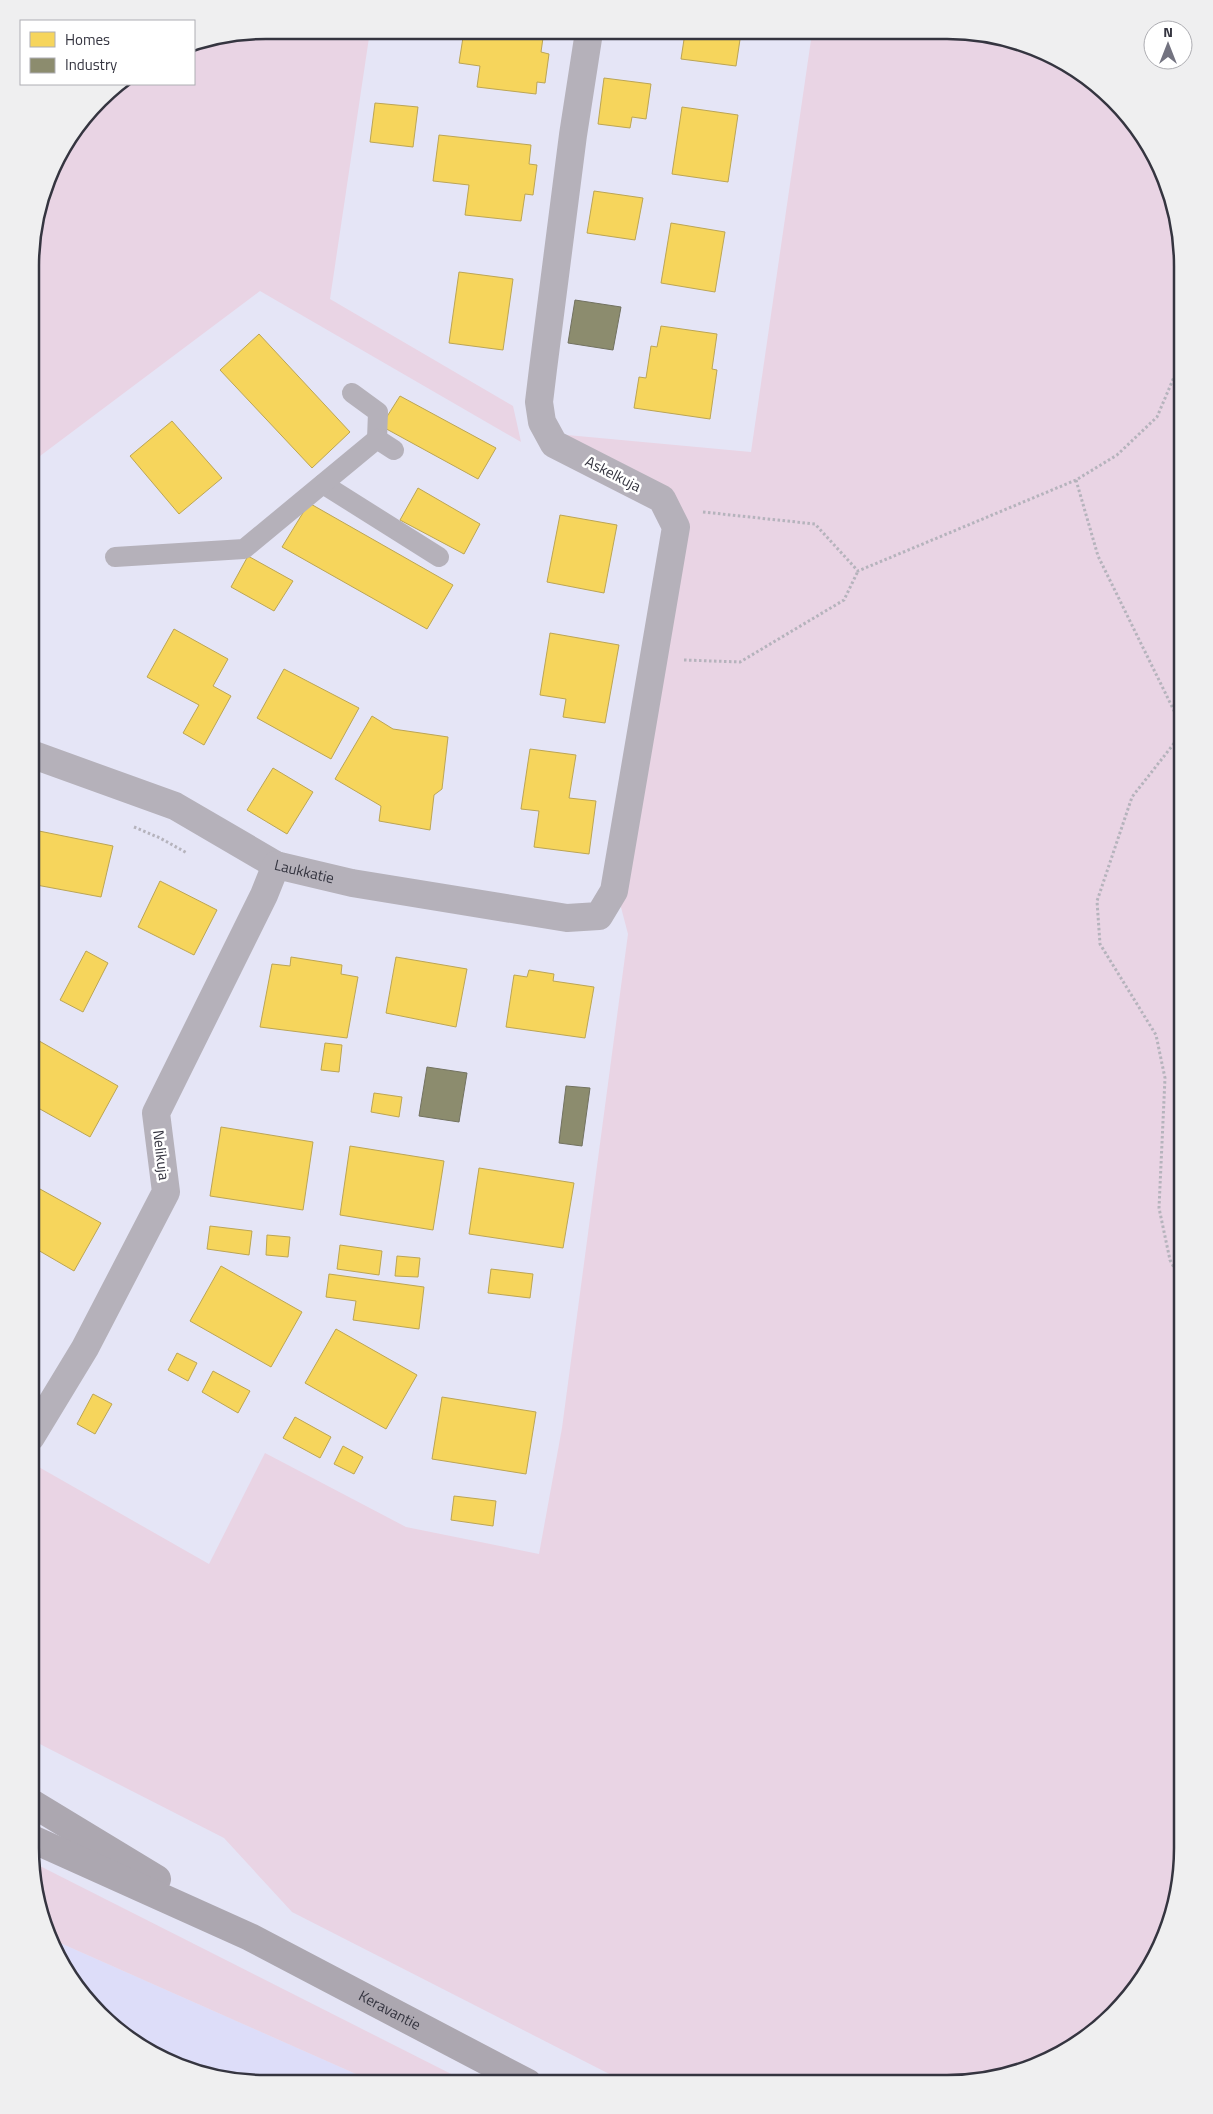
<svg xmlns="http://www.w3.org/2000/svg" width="1213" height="2114" font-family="'Titillium Web',sans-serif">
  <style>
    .built { fill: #ddddf9 }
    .green { fill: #e9d4e4 }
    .homes { fill: #f6d55c; stroke: #bca554 }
    .industry { fill: #8c8c6e; stroke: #727260 }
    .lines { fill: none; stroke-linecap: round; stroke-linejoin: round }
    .path { stroke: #b5b3bc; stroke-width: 3; stroke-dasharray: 2.5 2.5; stroke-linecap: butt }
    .lane { stroke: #b5b1ba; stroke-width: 20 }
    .street { stroke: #b5b1ba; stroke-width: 28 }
    .secondary { stroke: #aca7b0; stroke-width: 28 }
    .labels { text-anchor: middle; stroke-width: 5; stroke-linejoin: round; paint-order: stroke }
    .street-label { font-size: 15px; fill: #353540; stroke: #fff }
    .rim { fill: none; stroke: #353540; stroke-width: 2.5 }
  </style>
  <rect width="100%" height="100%" fill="#e5e5f6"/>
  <polygon class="built" points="49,1938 374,2082 235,2082 175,2066 122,2035 70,1979"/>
  <g class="green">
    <polygon points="266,30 370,31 330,299 513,406 521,442 260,291 32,462 32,235 54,161 110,89 118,84 194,84 194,44"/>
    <polygon points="812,33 993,34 1051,54 1102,88 1143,135 1170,190 1183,266 1182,1864 1165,1938 1134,1992 1078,2044 1023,2071 947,2084 627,2083 292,1912 224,1838 30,1739 30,1462 209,1564 265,1453 406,1527 539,1554 562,1428 628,934 617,892 680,508 566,450 567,435 751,452"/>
    <polygon points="32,1862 469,2083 374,2082 49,1938 43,1924"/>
  </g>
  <g class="homes">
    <polygon points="394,31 429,31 428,35"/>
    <polygon points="464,31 496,31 543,38 541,52 549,54 545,83 537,82 536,94 477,87 480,66 459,63"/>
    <polygon points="685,33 741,33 736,66 681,59"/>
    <polygon points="604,78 651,84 646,119 632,117 630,128 598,124"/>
    <polygon points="375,103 418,107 413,147 370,142"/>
    <polygon points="682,107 738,115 728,182 672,174"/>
    <polygon points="439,135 531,145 529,164 537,165 533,195 525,194 521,221 465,215 469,185 433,181"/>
    <polygon points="594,191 643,198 635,240 587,233"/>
    <polygon points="671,223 725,232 715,292 661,283"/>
    <polygon points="459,272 513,279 503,350 449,343"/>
    <polygon points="661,326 717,334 712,369 717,370 710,419 634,408 639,377 646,378 651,346 657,347"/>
    <polygon points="259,334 350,432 312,468 220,370"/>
    <polygon points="400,396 496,448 478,479 381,426"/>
    <polygon points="172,421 222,478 179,514 130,456"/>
    <polygon points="418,488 480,524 464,554 400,520"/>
    <polygon points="309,503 453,585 427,629 282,547"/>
    <polygon points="560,515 617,525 604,593 547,582"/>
    <polygon points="248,556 293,581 274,611 231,587"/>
    <polygon points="174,629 228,659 213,686 231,696 204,745 183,733 199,705 147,677"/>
    <polygon points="550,633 619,645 605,723 563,717 566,699 540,695"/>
    <polygon points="284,669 359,708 331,759 257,718"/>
    <polygon points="372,716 393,729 448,737 442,789 434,795 430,830 379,821 381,806 335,779"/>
    <polygon points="530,749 576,755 569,798 596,801 589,854 534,847 539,811 521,809"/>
    <polygon points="273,768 313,792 287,834 247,810"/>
    <polygon points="39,831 113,846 101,897 31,884 31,868"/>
    <polygon points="160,881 217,910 194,955 138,927"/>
    <polygon points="86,951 108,963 83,1012 60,1000"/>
    <polygon points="291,957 342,965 341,974 358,977 347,1038 260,1027 272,964 290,966"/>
    <polygon points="396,957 467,969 456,1027 386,1013"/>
    <polygon points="529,970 554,974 553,981 594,987 585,1038 506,1027 514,975 527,977"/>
    <polygon points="34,1038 118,1086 90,1137 31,1104 31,1044"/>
    <polygon points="325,1043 342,1045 339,1072 321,1070"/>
    <polygon points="374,1093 402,1097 399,1117 371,1112"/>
    <polygon points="221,1127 313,1142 303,1210 210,1196"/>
    <polygon points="350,1146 444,1161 433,1230 340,1215"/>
    <polygon points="479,1168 574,1183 563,1248 469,1234"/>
    <polygon points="31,1184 101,1223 74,1271 31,1246"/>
    <polygon points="210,1226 252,1231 249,1255 207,1249"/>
    <polygon points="267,1235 290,1237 288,1257 266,1255"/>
    <polygon points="340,1245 382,1251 379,1275 337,1269"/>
    <polygon points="397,1256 420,1258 418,1277 395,1276"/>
    <polygon points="221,1266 302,1312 271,1367 190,1321"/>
    <polygon points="491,1269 533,1274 530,1298 488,1293"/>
    <polygon points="329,1274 424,1287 419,1329 353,1320 356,1301 326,1297"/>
    <polygon points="336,1329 417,1375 386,1429 305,1383"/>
    <polygon points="177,1353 197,1363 188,1381 168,1370"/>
    <polygon points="213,1371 250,1391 238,1413 202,1392"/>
    <polygon points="93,1394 112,1404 95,1434 77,1424"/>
    <polygon points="442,1397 536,1412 526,1474 432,1459"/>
    <polygon points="295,1417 331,1437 320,1458 283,1438"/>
    <polygon points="343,1446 363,1457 354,1474 334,1464"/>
    <polygon points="454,1496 496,1501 493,1526 451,1520"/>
  </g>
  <g class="industry">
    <polygon points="575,300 621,307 613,350 568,343"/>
    <polygon points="427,1067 467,1073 459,1122 419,1116"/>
    <polygon points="566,1086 590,1088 582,1146 559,1143"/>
  </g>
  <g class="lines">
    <g class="path">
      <polyline points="1076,480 1098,556 1183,729"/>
      <polyline points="703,512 815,524 858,571 1076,480 1117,455 1157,417 1183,356"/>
      <polyline points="684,660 740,662 844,600 858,571"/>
      <polyline points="134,827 160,838 187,853"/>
      <polyline points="1183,1284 1170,1260 1159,1208 1165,1078 1156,1035 1100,944 1097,901 1132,797 1183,732"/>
    </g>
    <g class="lane">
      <polyline points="352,393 378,412 377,439"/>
      <polyline points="323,484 439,557"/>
      <polyline points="115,557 244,549 377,439 394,450"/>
    </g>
    <g class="street">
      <path id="s1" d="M31 754 175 806 276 865 352 883 567 918 599 916 614 891 676 527 662 499 554 444 542 422 539 402 543 369 573 135 589 32"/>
      <polyline points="31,1437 85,1348 166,1192 156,1113 264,895 276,865"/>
    </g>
    <g class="secondary">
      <polyline points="30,1802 157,1879"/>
      <path id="s2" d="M30 1838 250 1937 528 2083"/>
    </g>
  </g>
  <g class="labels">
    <g class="street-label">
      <text transform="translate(613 474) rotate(27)" y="5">Askelkuja</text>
      <text dy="5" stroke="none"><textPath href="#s1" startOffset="299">Laukkatie</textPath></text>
      <text transform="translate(161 1155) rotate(83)" y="5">Nelikuja</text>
      <text dy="5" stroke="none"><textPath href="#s2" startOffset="399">Keravantie</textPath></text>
    </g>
  </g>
  <path d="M0 0H1213V2114H0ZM266 39H947A227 227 0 0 1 1174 266V1848A227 227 0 0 1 947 2075H266A227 227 0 0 1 39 1848V266A227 227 0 0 1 266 39Z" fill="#efeff0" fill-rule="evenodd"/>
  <path class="rim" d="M266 39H947A227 227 0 0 1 1174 266V1848A227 227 0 0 1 947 2075H266A227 227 0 0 1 39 1848V266A227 227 0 0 1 266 39Z"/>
  <rect x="20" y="20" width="175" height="65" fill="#ffffff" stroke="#aeaeb3"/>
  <rect x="30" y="32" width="25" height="15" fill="#f6d55c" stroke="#aeaeb3"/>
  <text x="65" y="45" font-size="15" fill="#353540">Homes</text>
  <rect x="30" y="58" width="25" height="15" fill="#8c8c6e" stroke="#aeaeb3"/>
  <text x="65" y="70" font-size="15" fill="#353540">Industry</text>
  <g transform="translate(1168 45)"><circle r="24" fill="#ffffff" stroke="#aeaeb3"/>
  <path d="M0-4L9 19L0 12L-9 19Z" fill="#737380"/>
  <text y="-8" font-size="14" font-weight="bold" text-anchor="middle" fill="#353540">N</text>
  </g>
</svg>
